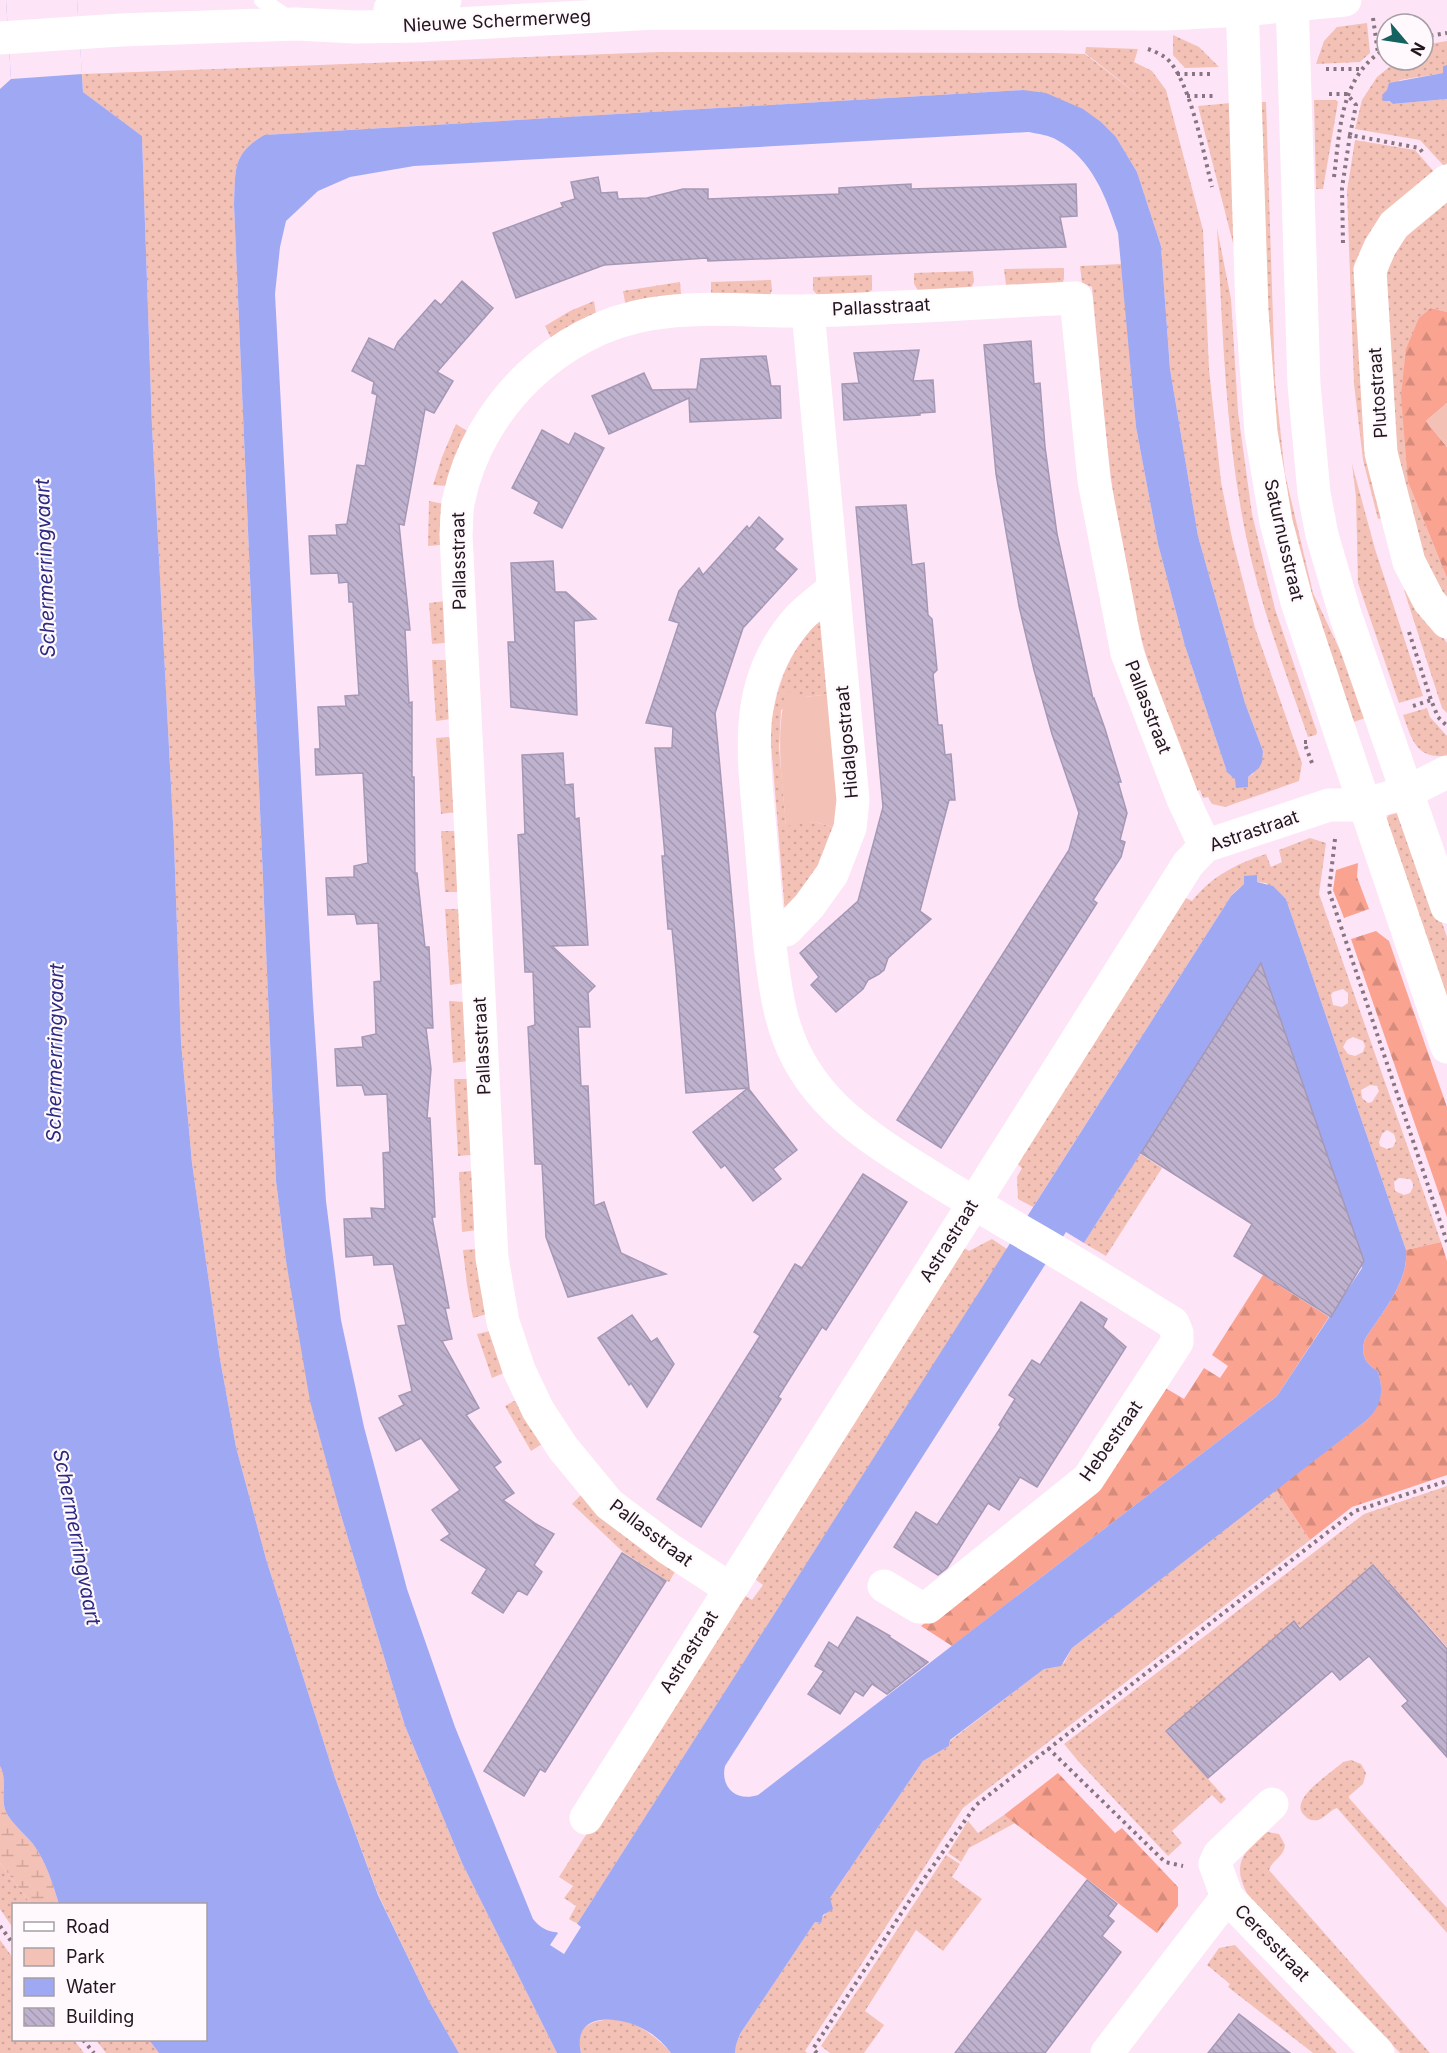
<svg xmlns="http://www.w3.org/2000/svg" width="1447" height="2053" font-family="Inter,sans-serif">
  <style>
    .grass { fill: url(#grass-dots); fill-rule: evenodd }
    .forest { fill: url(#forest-firs) }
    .wetland { fill: url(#wetland-marsh) }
    .park { fill: #f4c1b6 }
    .water { fill: #9fa9f3; fill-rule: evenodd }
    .pier { fill: #fde5f7 }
    .building { fill: url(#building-back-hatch); stroke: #a598b5; stroke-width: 1.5 }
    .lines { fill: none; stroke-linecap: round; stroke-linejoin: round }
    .path { stroke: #877682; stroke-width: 4; stroke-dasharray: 3 4.5; stroke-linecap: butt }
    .service { stroke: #fff; stroke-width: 16 }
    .minor { stroke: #fff; stroke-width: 33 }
    .tertiary { stroke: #fff; stroke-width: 33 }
    .secondary { stroke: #fff; stroke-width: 33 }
    .labels { text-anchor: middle; stroke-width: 4.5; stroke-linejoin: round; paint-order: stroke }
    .street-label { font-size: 18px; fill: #21161e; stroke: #fff9fd }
    .water-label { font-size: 20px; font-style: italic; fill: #2b2a7e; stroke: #fff9fd }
  </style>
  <defs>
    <pattern id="grass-dots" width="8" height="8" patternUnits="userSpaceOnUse" patternTransform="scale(1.5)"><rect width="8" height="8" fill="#f4c1b6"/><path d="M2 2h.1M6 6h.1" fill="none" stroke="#d1a59c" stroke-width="1.8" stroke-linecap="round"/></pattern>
    <pattern id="forest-firs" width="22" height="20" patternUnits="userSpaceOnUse" patternTransform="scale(1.5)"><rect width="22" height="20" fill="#faa391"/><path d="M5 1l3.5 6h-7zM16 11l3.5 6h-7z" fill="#d68c7d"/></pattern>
    <pattern id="wetland-marsh" width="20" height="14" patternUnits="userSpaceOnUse" patternTransform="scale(1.5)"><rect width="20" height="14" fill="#f4c1b6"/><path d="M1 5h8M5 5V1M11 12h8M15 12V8" fill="none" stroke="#d1a59c"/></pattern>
    <pattern id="building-back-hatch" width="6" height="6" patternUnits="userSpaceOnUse" patternTransform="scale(1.5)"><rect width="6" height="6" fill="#bfb2cf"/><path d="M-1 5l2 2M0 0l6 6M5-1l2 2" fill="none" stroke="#a498b1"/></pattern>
  </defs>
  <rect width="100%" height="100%" fill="#fde5f7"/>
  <g class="grass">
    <polygon points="1367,23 1370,53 1360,62 1316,64 1324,41 1337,27"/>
    <polygon points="1173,35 1199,47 1219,67 1185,68 1173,55"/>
    <polygon points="1447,41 1447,65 1443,66 1444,73 1400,80 1384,94 1386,100 1393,104 1447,99 1447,163 1444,166 1420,140 1355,129 1362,100 1377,77 1398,60 1423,60 1423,45"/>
    <path d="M1086 47 1138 49 1134 62 1152 71 1166 90 1203 230 1209 369 1221 482 1232 538 1255 628 1302 763 1299 781 1225 807 1212 804 1208 797 1203 798 1200 790 1190 794C1165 716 1137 638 1123 558 1107 468 1101 378 1092 287L1082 283 1080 266 1122 264 1136 427 1158 544 1185 646 1227 772 1248 777 1253 774 1263 751 1245 703 1198 536 1170 369 1161 246 1137 172 1116 137 1023 90 264 135C231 155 236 170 234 205L276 1181 286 1261 340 1512 405 1726 462 1863 557 2053H459L429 2001 378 1894 335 1778 266 1559 236 1447 220 1359 192 1163 181 1042 174 842 152 426 142 136 83 92 82 74 660 52 1053 53 1085 54 1147 102 1085 53Z"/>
    <polygon points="1314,100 1336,100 1338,102 1323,189 1316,189"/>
    <polygon points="1257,102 1266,102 1275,381 1285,474 1313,593 1371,716 1348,724 1307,606 1270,428"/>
    <polygon points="1231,103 1235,251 1198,106"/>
    <polygon points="1355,140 1415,150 1436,174 1382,225 1383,518 1378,519 1363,460 1354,384 1347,191"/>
    <polygon points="1447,198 1447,312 1431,308 1408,482 1447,578 1447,601 1420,557 1394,447 1385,280 1395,247"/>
    <path d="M1217 228 1231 299 1238 412 1252 514 1275 609 1317 732 1316 735 1308 737C1285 671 1260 605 1246 536 1225 435 1223 331 1217 228Z"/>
    <polygon points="1064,268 1064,279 1062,284 1006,285 1004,269"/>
    <polygon points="973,271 974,282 971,288 919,292 914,284 914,273"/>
    <polygon points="872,275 872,290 865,295 819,297 813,290 813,277"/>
    <polygon points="771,280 772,290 770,295 711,293 711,282"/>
    <polygon points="680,282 681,294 679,300 629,307 625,302 623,291"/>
    <polygon points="594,301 596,314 551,338 545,326 570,311"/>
    <polygon points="456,424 470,433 448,486 433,485 442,457"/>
    <polygon points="1352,464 1375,549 1423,696 1399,703 1358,583 1356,497"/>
    <polygon points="429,501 444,504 444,542 440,545 428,546"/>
    <polygon points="1408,589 1447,643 1447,713 1442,708 1404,590"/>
    <polygon points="446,601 449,639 444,643 432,644 429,603"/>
    <path d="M822 621 832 694 805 697 781 710 779 748 786 825 816 822 835 828 829 850 785 913 770 731C775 696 783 665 805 637 810 631 814 624 822 621Z"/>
    <polygon points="432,660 447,660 451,719 436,721"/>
    <path d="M1427 708 1430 717 1447 736V756C1416 759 1412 740 1403 715Z"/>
    <polygon points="448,737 451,738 456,812 441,814 436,738"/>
    <polygon points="1398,813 1405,817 1447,937 1447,1011 1385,820 1389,815"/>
    <polygon points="441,831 456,831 457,892 445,892"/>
    <path d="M1310 838 1326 843 1319 894 1441 1242 1406 1250 1286 899 1266 883 1257 882V875L1239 888 1231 896 1033 1207 1018 1199 1017 1177 1022 1168 1015 1162 1184 897 1192 901C1212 876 1236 864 1266 854L1271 867 1282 862 1279 850ZM1343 989 1348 993V1003L1342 1007 1333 1005 1331 995 1333 992ZM1353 1037 1363 1041 1365 1046 1363 1052 1355 1056 1348 1054 1343 1047 1347 1040ZM1370 1085 1377 1086 1379 1091 1372 1102 1368 1103 1362 1098 1361 1090ZM1387 1130 1394 1134 1396 1141 1393 1147 1387 1149 1380 1146 1379 1142 1382 1134ZM1399 1178 1410 1179C1415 1184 1413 1188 1410 1193L1404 1195 1395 1191 1394 1182Z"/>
    <polygon points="445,909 460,909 464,983 450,985"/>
    <polygon points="449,1001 465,1002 468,1061 453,1063"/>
    <polygon points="454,1079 468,1079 471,1155 458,1156"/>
    <polygon points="1140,1154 1162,1168 1106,1256 1084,1243"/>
    <polygon points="471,1171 475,1173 477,1230 462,1232 459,1172"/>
    <polygon points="992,1239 1007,1249 577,1924 569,1919 576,1906 564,1898 573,1886 559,1877 741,1593 752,1600 763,1585 752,1577 963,1247 969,1251"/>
    <polygon points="475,1249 479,1251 487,1314 473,1318 467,1285 463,1250"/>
    <polygon points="490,1331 504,1373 492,1378 477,1334"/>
    <polygon points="520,1400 542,1444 531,1451 505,1406 514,1401"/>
    <polygon points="1447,1486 1447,1647 1374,1565 1301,1628 1294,1621 1165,1731 1226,1799 1221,1804 1212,1795 1172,1831 1182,1843 1168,1856 1079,1762 1064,1744 1364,1514"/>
    <polygon points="1276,1489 1310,1540 963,1808 805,2051 807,2053 735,2053 736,2045 740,2034 815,1922 821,1923 821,1919 826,1913 830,1898 923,1761 949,1746 950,1741 1045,1668 1064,1663 1072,1648"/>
    <polygon points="581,1495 679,1565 669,1582 623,1552 572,1504"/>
    <path d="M1351 1760 1361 1764 1366 1773 1363 1784 1349 1796V1798L1447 1908V1933L1337 1808C1330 1810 1325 1818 1318 1820 1313 1821 1308 1820 1305 1816 1286 1800 1332 1773 1343 1762Z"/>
    <polygon points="1004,1815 1015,1823 969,1848 961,1862 948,1853 968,1821 978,1833"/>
    <path d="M1267 1832 1279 1834 1285 1845C1284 1857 1272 1860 1269 1870L1430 2053H1400L1248 1895C1231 1864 1243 1852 1267 1832Z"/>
    <polygon points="946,1855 960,1864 952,1877 982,1899 943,1951 916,1930 865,2011 884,2025 864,2053 830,2053 821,2046"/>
    <polygon points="0,1863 31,1904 14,1904 13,1928 0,1909"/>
    <polygon points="0,1940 13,1958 14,2040 74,2040 84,2053 0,2053"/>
    <polygon points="1235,1945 1337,2053 1313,2053 1228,1987 1230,1984 1207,1965 1219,1948"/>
    <path d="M613 2019C636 2021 656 2036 671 2053H581C575 2026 589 2021 613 2019Z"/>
    <polygon points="96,2040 149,2040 159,2053 106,2053"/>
  </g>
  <g class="forest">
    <polygon points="1431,308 1447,312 1447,403 1426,421 1447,447 1447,578 1408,482 1401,395 1406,349 1419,318"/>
    <polygon points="1358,863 1357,877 1369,909 1344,918 1333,890 1336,870"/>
    <polygon points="1376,931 1389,941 1447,1107 1447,1217 1351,939"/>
    <path d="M1441 1242 1447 1261V1475L1352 1507 1310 1540 1276 1489 1367 1420C1381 1405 1384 1392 1378 1371 1365 1364 1360 1354 1365 1339 1381 1314 1409 1282 1406 1250Z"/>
    <polygon points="1263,1275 1329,1317 1277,1396 952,1646 921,1626 1096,1491 1162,1386 1184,1399 1204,1368 1220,1378 1228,1366 1212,1355"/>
    <polygon points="1058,1773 1115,1833 1122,1828 1178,1887 1178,1906 1157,1933 1004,1815"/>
  </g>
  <path class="wetland" d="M0 1766C8 1780 0 1798 6 1812 12 1824 25 1834 33 1844 46 1861 53 1885 59 1904H31L0 1863Z"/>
  <g class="park">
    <polygon points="1447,403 1447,447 1426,421"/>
    <path d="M786 691 805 697 832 694 840 785 835 828 816 822 786 826C782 779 775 737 786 691Z"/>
  </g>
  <g class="water">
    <path d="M6 0H77L83 92 142 136 152 426 174 842 181 1042 192 1163 220 1359 236 1447 266 1559 335 1778 378 1895 429 2001 459 2053H159L149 2040H206V1904H59C53 1885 46 1861 33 1844 25 1834 12 1824 6 1812 0 1798 8 1780 0 1766V89L11 79Z"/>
    <polygon points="1447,65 1447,99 1393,104 1389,101 1383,101 1382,95 1387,90 1389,83 1443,73 1443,66"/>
    <path d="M1023 90 1046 93 1083 109 1101 122 1116 137 1137 172 1161 246 1170 369 1198 536 1245 703 1263 751 1262 762 1259 768 1248 777V787L1236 788 1235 779 1227 772 1185 646 1158 544 1136 427 1118 233C1106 197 1092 159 1057 140 1049 135 1038 134 1029 132L414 166 350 177 318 191 286 221 280 247 275 294 313 1003 326 1201 341 1320 364 1427 407 1589 455 1727 533 1919C545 1934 562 1937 577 1924L1231 896 1244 884V876L1257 875V882L1273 886 1286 899 1406 1250C1409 1282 1381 1314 1365 1339 1360 1354 1365 1364 1378 1371 1384 1392 1382 1405 1367 1420L1072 1648 1061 1666 1044 1669 950 1740 949 1746 923 1761 830 1898 833 1909 823 1915 821 1923 815 1922 740 2034 736 2045 735 2053H671C665 2045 656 2036 647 2031 623 2016 571 2009 581 2053H557L462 1863 405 1726 340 1512 310 1401 286 1261 276 1181 234 205C236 170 231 155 264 135ZM1261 963 1362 1268 1277 1396 758 1795C737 1802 720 1788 725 1766L1066 1232 1084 1243Z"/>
  </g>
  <g class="pier">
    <polygon points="6,0 77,0 82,74 11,79"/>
    <polygon points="575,1922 581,1927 564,1954 550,1945 558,1933 554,1930 562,1930"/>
  </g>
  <g class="building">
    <polygon points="598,177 601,193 617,192 618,199 647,198 683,189 708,189 708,199 839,194 839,188 911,184 911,189 1076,184 1077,216 1060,217 1066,247 708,261 707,258 604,265 516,298 493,233 563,207 561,203 575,199 571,182"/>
    <polygon points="462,281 493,308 437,372 453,381 434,413 425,409 404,525 399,524 410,630 405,630 409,703 412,702 412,777 414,777 415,873 417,873 425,947 429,947 433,1028 426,1028 431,1069 427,1118 430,1118 435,1217 432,1217 449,1308 445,1308 452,1339 442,1341 479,1408 466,1415 501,1462 494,1467 514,1493 503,1500 536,1524 554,1534 534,1565 542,1572 527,1595 518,1590 503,1613 472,1593 487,1569 441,1540 450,1534 432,1510 460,1490 421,1438 396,1451 379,1418 404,1405 399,1396 412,1391 398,1326 406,1325 393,1264 374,1265 373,1255 346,1257 344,1219 372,1218 371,1208 385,1209 383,1153 390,1152 387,1094 365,1095 362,1085 337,1086 335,1049 363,1047 362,1037 376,1034 374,982 381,981 378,923 357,924 355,914 328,915 326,878 354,877 354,866 368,863 363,773 316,775 315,749 320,749 318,707 346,706 345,696 359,695 353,602 349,602 348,582 339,583 338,573 311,574 309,536 337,535 336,525 347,524 357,465 365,466 377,395 372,393 374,382 352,371 369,338 394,350 398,342 435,300 441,305"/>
    <polygon points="1031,341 1034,384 1040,383 1045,447 1057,534 1093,699 1094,698 1105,729 1121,782 1118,782 1127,813 1120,840 1125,842 1121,857 1093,900 1097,903 941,1148 897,1120 1069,850 1079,813 1052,734 1034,670 1019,606 996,474 984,345"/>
    <polygon points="919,350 913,381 933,380 935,412 920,413 920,415 844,420 842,384 859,383 854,353"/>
    <polygon points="766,356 771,386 780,386 781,418 690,422 689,398 609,434 592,396 644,373 652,390 697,389 701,359"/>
    <polygon points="542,430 569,445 575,433 604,448 562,528 534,513 539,502 512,488"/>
    <polygon points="906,505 912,565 924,563 928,615 932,619 935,649 937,670 933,674 938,725 942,725 945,755 951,754 955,800 949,800 920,911 931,919 888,958 884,970 879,974 868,980 863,989 836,1012 811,985 819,977 800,953 858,901 883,807 856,507"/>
    <polygon points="759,517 783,539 774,549 797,569 743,628 715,713 749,1088 686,1093 676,970 672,929 668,929 662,856 665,856 655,748 672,748 673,727 646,723 679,623 669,620 679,591 699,568 703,575 747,526 749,529"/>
    <polygon points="553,561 555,592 566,592 596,619 574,621 577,715 511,707 508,642 515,642 511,563"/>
    <polygon points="563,753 565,785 573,784 575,819 579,818 588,945 552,946 595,986 588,993 590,1027 578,1027 581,1086 588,1086 594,1206 604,1202 621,1253 666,1274 568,1297 546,1237 542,1164 535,1164 528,1027 535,1025 533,972 525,972 518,835 525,834 522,755"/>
    <polygon points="1261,963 1364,1261 1331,1317 1234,1256 1252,1224 1141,1153"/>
    <polygon points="748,1088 797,1150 773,1169 781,1179 753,1201 725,1165 721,1168 693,1132"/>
    <polygon points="863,1174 907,1202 826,1330 822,1327 778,1397 781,1399 701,1527 657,1499 760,1336 754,1332 795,1264 802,1268"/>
    <polygon points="1081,1302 1107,1319 1103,1327 1126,1347 1037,1487 1020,1477 999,1510 988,1503 947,1568 938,1575 894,1547 916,1512 937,1525 1001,1427 999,1425 1015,1399 1009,1395 1032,1360 1040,1365"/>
    <polygon points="632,1315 651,1342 657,1338 674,1364 647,1407 631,1383 629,1385 598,1338"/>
    <polygon points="622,1553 666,1581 545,1772 540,1769 524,1796 484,1771"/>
    <polygon points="1373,1565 1447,1649 1447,1757 1402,1706 1408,1701 1369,1656 1340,1680 1332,1671 1208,1778 1166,1731 1294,1621 1300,1629"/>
    <polygon points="857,1617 890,1636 889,1637 928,1662 887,1694 872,1684 863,1696 855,1691 840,1714 808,1694 824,1671 815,1666 829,1642 838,1648"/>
    <polygon points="1087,1880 1117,1904 1108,1916 1114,1921 1102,1936 1121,1952 1045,2053 955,2053"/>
    <polygon points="1239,2014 1290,2053 1208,2053"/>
  </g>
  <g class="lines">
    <g class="path">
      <polyline points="1373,18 1378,53"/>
      <polyline points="1423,37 1447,33"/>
      <path d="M1148 49C1154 51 1160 54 1165 57 1190 77 1204 156 1212 187"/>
      <polyline points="1326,69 1361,69"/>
      <polyline points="1177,74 1211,74"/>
      <polyline points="1329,94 1347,94 1356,105 1350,135 1419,148 1425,155"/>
      <polyline points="1187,96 1213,96"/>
      <path d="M1334 177C1340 130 1340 74 1387 48"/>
      <polyline points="1343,243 1342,188 1350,135"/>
      <polyline points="1409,632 1431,700"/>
      <polyline points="1413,706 1431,700 1438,717 1447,726"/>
      <polyline points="1307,742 1304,742 1312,763"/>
      <polyline points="1335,839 1329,891 1447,1242"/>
      <polyline points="1048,1748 1165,1862 1183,1866"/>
      <polyline points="0,1926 14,1945"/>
      <polyline points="83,2040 94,2053"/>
      <polyline points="817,2053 813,2049 921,1883 976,1805 1355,1511 1447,1481"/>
    </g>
    <polyline class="service" points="262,0 291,20"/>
    <g class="minor">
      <polyline points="1447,181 1394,225 1380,247 1370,270 1381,453 1409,562 1429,601 1447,622"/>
      <path d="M833 589C822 598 810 607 800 617 745 677 752 743 759 818 763 864 766 909 771 954 775 983 778 1011 789 1039 814 1105 871 1139 928 1175 965 1198 1002 1220 1040 1242 1085 1268 1129 1296 1173 1323L1177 1333V1342L1088 1479 928 1607H919L884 1586"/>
      <polyline points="769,933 786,930 809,906 832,874 850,828 853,800 808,311"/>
      <path d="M729 1588 669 1549 609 1504 563 1448 538 1410 519 1370 503 1322 492 1258 456 535C457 523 456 510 459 499 478 407 558 329 650 314 702 305 756 312 809 311 898 308 987 302 1076 298L1094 481 1127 653 1183 799 1205 846"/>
      <polyline points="586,1818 1188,864 1205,846 1329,805 1363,805 1407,792 1447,772"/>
      <polyline points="1227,1897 1215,1864 1219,1855 1272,1804"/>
      <polyline points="1107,2053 1227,1897 1378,2053"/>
    </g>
    <g class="tertiary">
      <polyline points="1242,0 1252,311 1261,432 1276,522 1297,602 1340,732 1447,1047"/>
      <polyline points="1292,0 1304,385 1314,493 1322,535 1345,614 1447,907"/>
    </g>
    <g class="secondary">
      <polyline points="390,9 445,0"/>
      <polyline points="0,38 120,30 296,24 355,27 419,26 655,13 1167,14 1242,10 1345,0"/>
    </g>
  </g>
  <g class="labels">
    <g class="street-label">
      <text transform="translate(497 21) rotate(-3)" y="6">Nieuwe Schermerweg</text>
      <text transform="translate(881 307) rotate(-3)" y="6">Pallasstraat</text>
      <text transform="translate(1378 393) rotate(-94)" y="6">Plutostraat</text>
      <text transform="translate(1284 540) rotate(77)" y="6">Saturnusstraat</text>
      <text transform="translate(459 561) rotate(-91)" y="6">Pallasstraat</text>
      <text transform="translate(1148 707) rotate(69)" y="6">Pallasstraat</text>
      <text transform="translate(847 742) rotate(-95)" y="6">Hidalgostraat</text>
      <text transform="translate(1254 831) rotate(-19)" y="6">Astrastraat</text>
      <text transform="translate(482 1046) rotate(-93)" y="6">Pallasstraat</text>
      <text transform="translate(949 1241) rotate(-58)" y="6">Astrastraat</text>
      <text transform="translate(1111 1441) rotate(-55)" y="6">Hebestraat</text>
      <text transform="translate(651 1533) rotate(37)" y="6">Pallasstraat</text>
      <text transform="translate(689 1652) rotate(-58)" y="6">Astrastraat</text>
      <text transform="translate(1272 1943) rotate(46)" y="6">Ceresstraat</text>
    </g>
    <g class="water-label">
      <text transform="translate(45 568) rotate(-92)" y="7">Schermerringvaart</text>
      <text transform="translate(55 1053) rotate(-89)" y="7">Schermerringvaart</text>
      <text transform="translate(77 1537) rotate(79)" y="7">Schermerringvaart</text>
    </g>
  </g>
  <rect x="12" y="1903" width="195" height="138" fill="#fff9fd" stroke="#a69ea4" stroke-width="1.5"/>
  <rect x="24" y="1922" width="30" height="9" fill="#ffffff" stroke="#a69ea4" stroke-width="1.5"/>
  <text x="66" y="1933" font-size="18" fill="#21161e">Road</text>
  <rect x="24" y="1948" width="30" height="18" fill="#f4c1b6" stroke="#a69ea4" stroke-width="1.5"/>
  <text x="66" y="1963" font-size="18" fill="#21161e">Park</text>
  <rect x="24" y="1978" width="30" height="18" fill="#9fa9f3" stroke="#a69ea4" stroke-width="1.5"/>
  <text x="66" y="1993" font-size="18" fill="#21161e">Water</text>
  <rect x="24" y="2008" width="30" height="18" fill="url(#building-back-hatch)" stroke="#a69ea4" stroke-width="1.5"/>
  <text x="66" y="2023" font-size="18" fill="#21161e">Building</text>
  <g transform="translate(1405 42) rotate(119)"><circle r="28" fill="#fff9fd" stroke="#a69ea4" stroke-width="1.5"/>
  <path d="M0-4.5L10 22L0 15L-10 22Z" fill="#146361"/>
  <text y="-9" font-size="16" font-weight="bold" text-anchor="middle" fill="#21161e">N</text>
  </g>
</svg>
